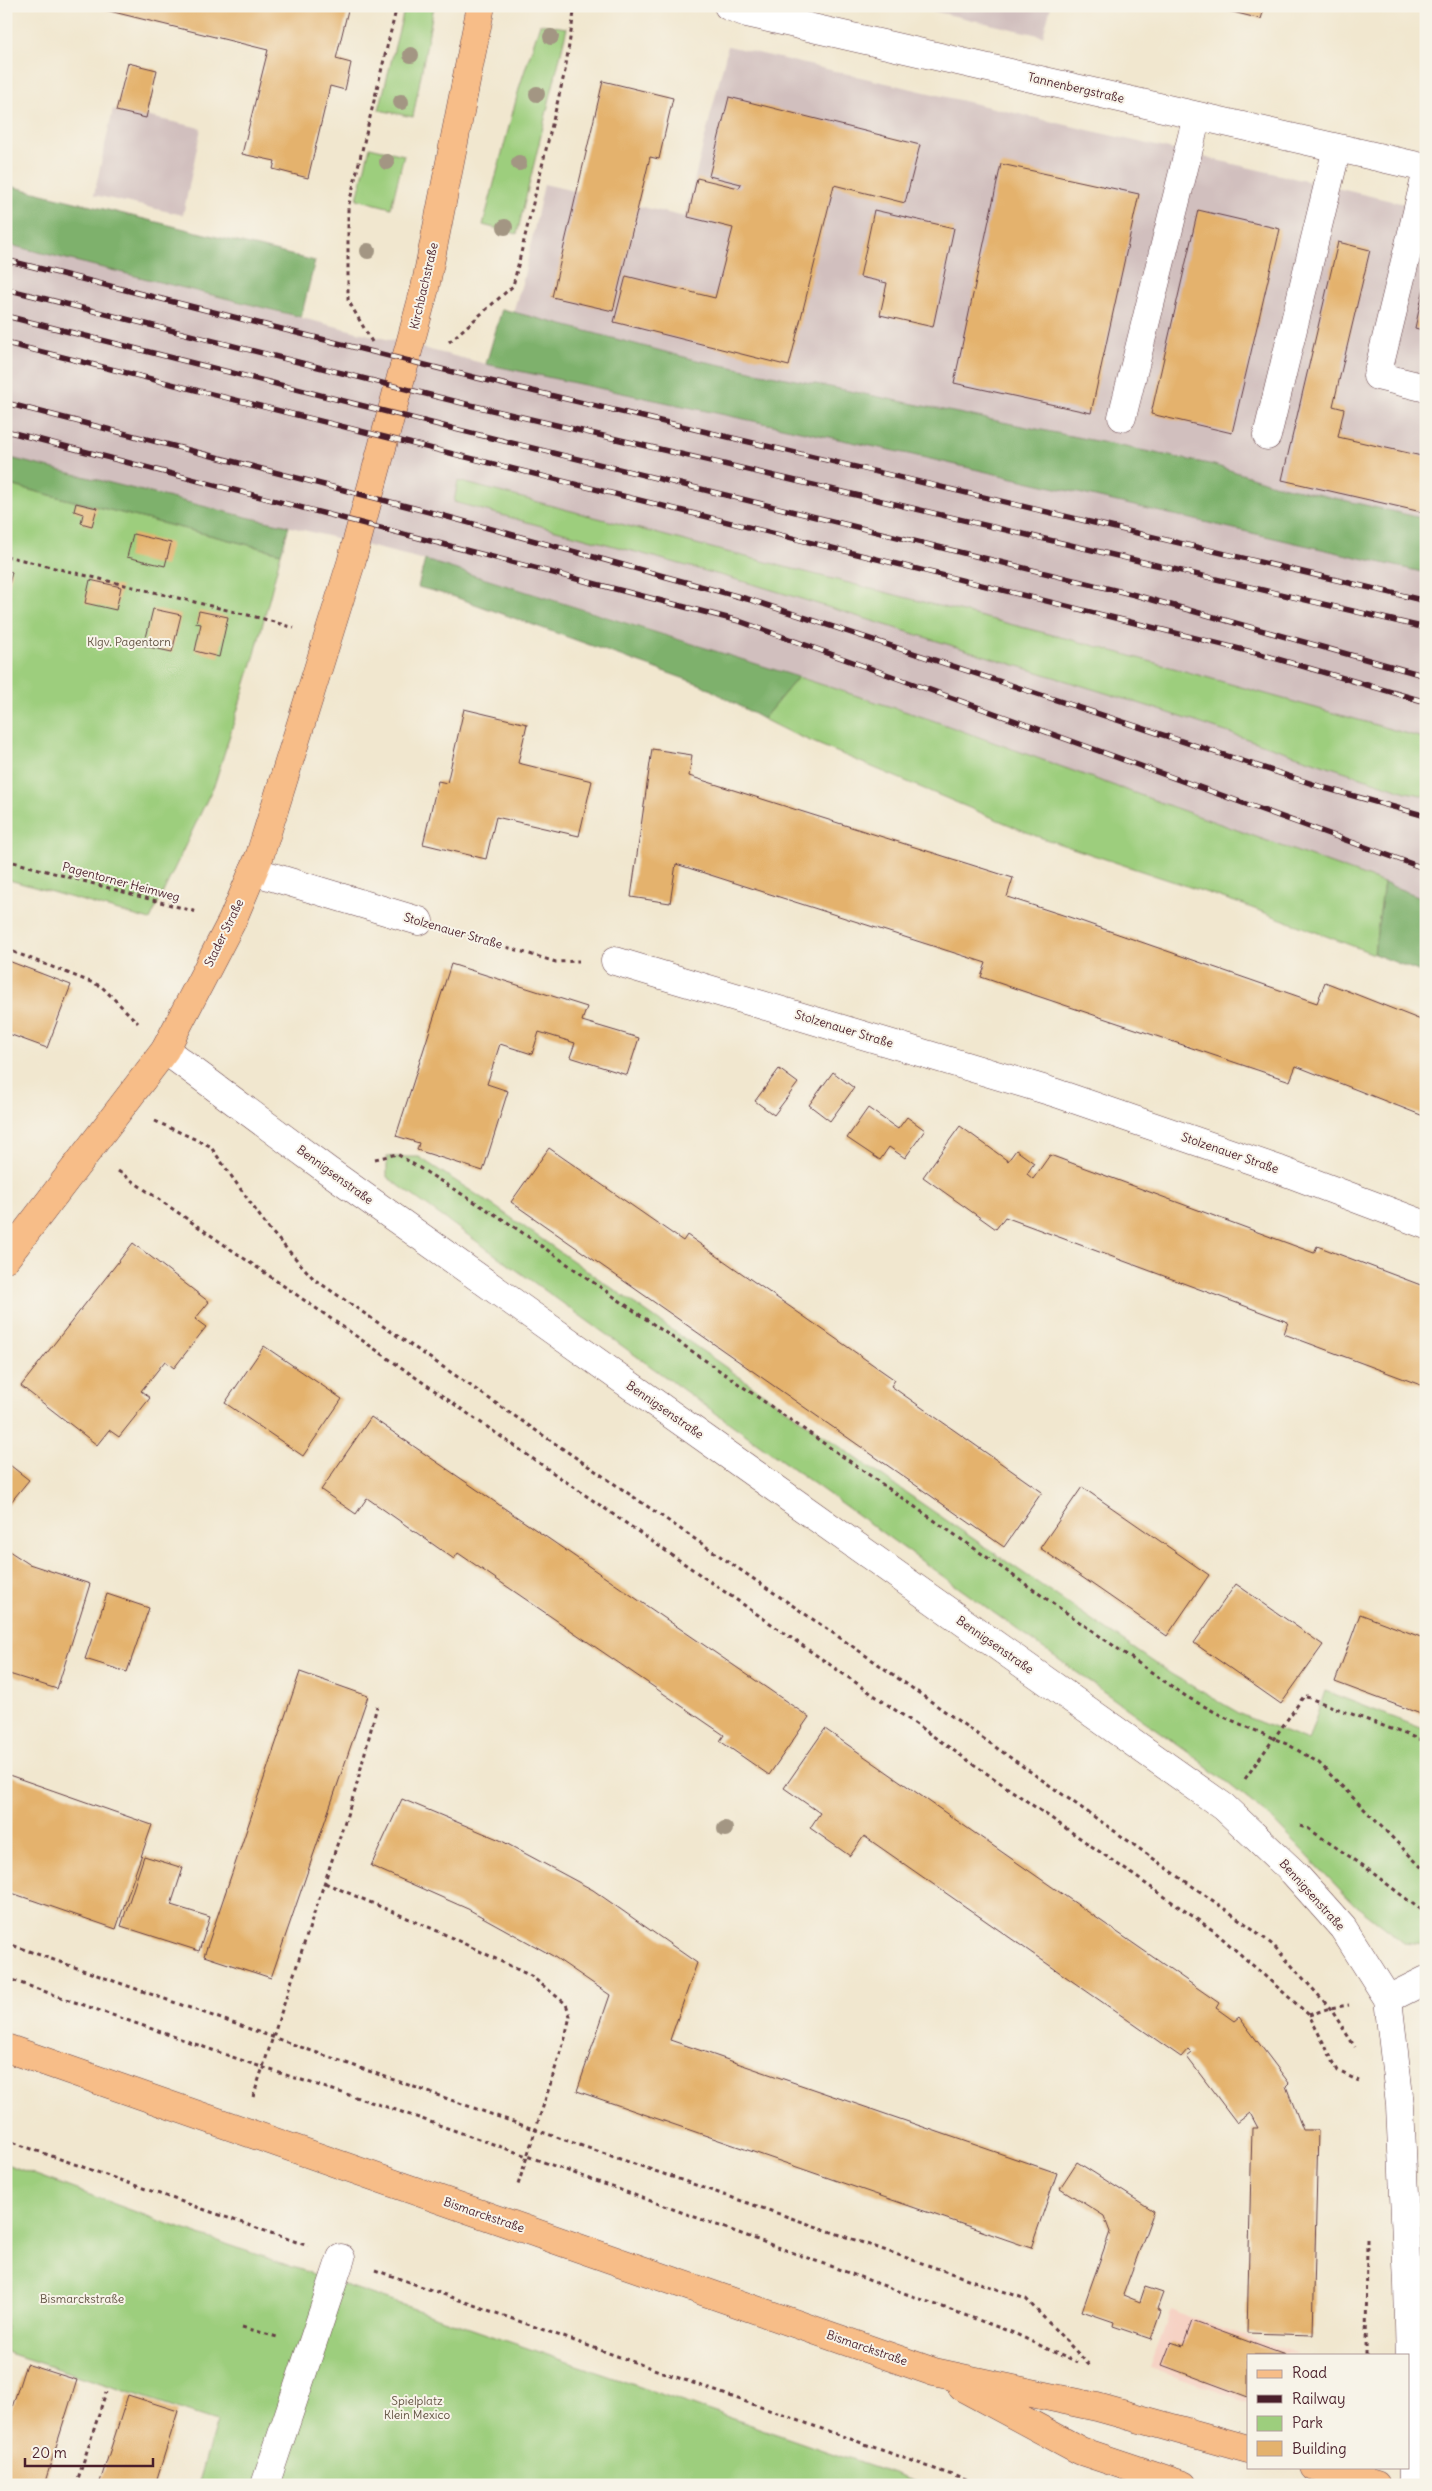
<svg xmlns="http://www.w3.org/2000/svg" width="1432" height="2491" font-family="Delius,sans-serif">
  <style>
    .built { fill: #f6d2c4 }
    .industrial { fill: #d1bfbe }
    .green { fill: #9dce7d; stroke: #747654 }
    .forest { fill: #7eb16c; stroke: #64684c }
    .building { fill: #e4b26d }
    .lines { fill: none; stroke-linecap: round; stroke-linejoin: round }
    .minor-casing { stroke: #633d44; stroke-width: 29 }
    .major-casing { stroke: #633d44; stroke-width: 29 }
    .path { stroke: #633d44; stroke-width: 3; stroke-dasharray: 4 4; stroke-linecap: butt }
    .minor { stroke: #fff; stroke-width: 28 }
    .major { stroke: #f7bd88; stroke-width: 28 }
    .rail-casing { stroke: #4a1f2b; stroke-width: 5.5 }
    .rail { stroke: #f7f3e8; stroke-width: 4; stroke-dasharray: 11; stroke-linecap: butt }
    .tree { fill: #a39683 }
    .labels { text-anchor: middle; stroke-width: 4; stroke-linejoin: round; paint-order: stroke }
    .street-label { font-size: 12px; fill: #4a1f2b; stroke: #f7f3e8 }
    .park-label { font-size: 12px; fill: #635444; stroke: #f7f3e8 }
  </style>
  <rect width="100%" height="100%" fill="#f7f3e8"/>
  <filter id="ink" filterUnits="userSpaceOnUse"><feTurbulence type="fractalNoise" baseFrequency=".02" numOctaves="2"/><feDisplacementMap in="SourceGraphic" scale="10" xChannelSelector="R" yChannelSelector="G"/><feConvolveMatrix kernelMatrix="1 2 1 2 8 2 1 2 1" color-interpolation-filters="sRGB"/></filter>
  <filter id="wash" filterUnits="userSpaceOnUse"><feTurbulence type="fractalNoise" baseFrequency=".0096" numOctaves="4" result="noise"/><feDisplacementMap in="SourceGraphic" scale="20" xChannelSelector="R" yChannelSelector="G"/><feGaussianBlur stdDeviation="1.12" result="paint"/><feColorMatrix in="noise" values="0 0 0 0 0 0 0 0 0 0 0 0 0 0 0 0 0 1.4 0 .05"/><feComposite in="paint" operator="in"/></filter>
  <g filter="url(#wash)">
    <rect width="100%" height="100%" fill="#f1e7cf"/>
    <polygon class="built" points="1171,2310 1298,2355 1248,2355 1248,2402 1150,2368"/>
    <g class="industrial">
      <polygon points="911,6 1051,6 1043,36"/>
      <polygon points="728,46 1426,209 1426,519 1273,484 1214,465 692,359 513,312 523,280 544,184 685,217"/>
      <polygon points="113,109 201,128 183,215 94,195"/>
      <polygon points="6,244 486,364 913,455 1426,573 1426,899 929,719 632,624 425,560 6,457"/>
    </g>
    <g class="green">
      <polygon points="405,6 434,6 413,117 379,110"/>
      <polygon points="540,24 567,28 517,234 483,225 520,85"/>
      <polygon points="370,147 404,155 391,208 357,199"/>
      <polygon points="458,481 719,550 1088,644 1426,739 1426,796 1406,792 1154,708 756,585 454,502"/>
      <polygon points="6,484 281,553 255,654 215,783 150,920 6,879"/>
      <polygon points="798,677 929,719 1384,883 1374,954 1244,905 1036,836 789,732 763,719"/>
      <polygon points="387,1157 419,1157 497,1208 889,1481 1171,1674 1244,1716 1308,1741 1325,1691 1426,1730 1426,1945 1404,1943 1355,1905 1269,1816 1196,1758 387,1177"/>
      <polygon points="6,2164 174,2226 924,2485 198,2485 217,2421 6,2352"/>
    </g>
    <g class="forest">
      <polygon points="6,185 315,261 301,317 6,244"/>
      <polygon points="502,309 692,359 1214,465 1273,484 1426,519 1426,573 913,455 486,364"/>
      <polygon points="6,457 251,518 289,526 281,553 6,484"/>
      <polygon points="425,560 798,677 763,719 702,685 455,597 418,587"/>
      <polygon points="1384,883 1426,899 1426,974 1374,954"/>
    </g>
    <g id="blocks">
      <g class="building">
        <polygon points="89,6 349,6 336,59 351,63 345,90 330,86 308,178 273,169 275,161 242,154 268,50"/>
        <polygon points="1209,6 1265,6 1261,19"/>
        <polygon points="128,63 157,70 146,118 116,111"/>
        <polygon points="603,81 673,98 659,159 650,157 613,311 552,297"/>
        <polygon points="729,97 920,145 905,203 834,185 789,366 614,322 626,276 715,298 733,228 688,217 697,178 739,188 741,184 709,176"/>
        <polygon points="1001,164 1139,194 1091,413 954,383"/>
        <polygon points="874,210 954,228 933,327 880,315 887,283 860,277"/>
        <polygon points="1198,210 1280,229 1232,433 1151,414"/>
        <polygon points="1338,242 1370,250 1333,406 1344,409 1338,437 1426,457 1426,513 1282,480"/>
        <polygon points="1425,283 1426,284 1426,331 1415,328"/>
        <polygon points="76,503 97,508 92,526 81,523 83,514 74,511"/>
        <polygon points="133,534 171,543 165,566 127,557"/>
        <polygon points="6,570 12,572 7,592 6,592"/>
        <polygon points="90,580 121,587 116,610 85,603"/>
        <polygon points="153,609 181,615 172,652 144,646"/>
        <polygon points="199,611 228,617 219,657 195,651 201,624 196,623"/>
        <polygon points="464,709 527,724 518,763 592,781 579,836 496,817 486,859 423,844 438,781 447,783"/>
        <polygon points="652,749 692,755 689,776 1013,878 1007,897 1072,918 1317,1003 1325,982 1426,1022 1426,1117 1296,1066 1290,1081 981,977 986,963 676,864 670,903 631,897"/>
        <polygon points="6,960 71,985 47,1048 6,1033"/>
        <polygon points="451,964 587,1007 582,1021 639,1038 627,1075 570,1057 575,1043 539,1032 532,1054 500,1044 487,1084 508,1091 483,1171 417,1150 419,1143 396,1136"/>
        <polygon points="779,1069 798,1083 774,1115 755,1101"/>
        <polygon points="833,1072 854,1088 830,1121 809,1105"/>
        <polygon points="868,1108 898,1129 907,1117 925,1130 905,1158 889,1147 880,1160 847,1138"/>
        <polygon points="960,1126 1008,1161 1016,1150 1034,1163 1027,1174 1033,1179 1050,1155 1314,1253 1317,1246 1426,1287 1426,1387 1284,1334 1288,1322 1005,1217 996,1229 923,1177"/>
        <polygon points="549,1148 683,1241 687,1235 895,1380 891,1386 1042,1492 1004,1547 511,1202"/>
        <polygon points="133,1243 209,1302 195,1319 206,1327 174,1368 165,1361 141,1391 150,1398 119,1437 109,1430 97,1445 21,1386"/>
        <polygon points="264,1346 342,1399 303,1456 225,1403"/>
        <polygon points="371,1417 809,1717 769,1775 720,1741 724,1735 458,1553 454,1559 367,1498 356,1514 321,1490"/>
        <polygon points="6,1462 29,1480 6,1508"/>
        <polygon points="1082,1487 1209,1575 1167,1636 1040,1548"/>
        <polygon points="6,1549 29,1564 90,1584 57,1689 6,1673"/>
        <polygon points="1236,1584 1323,1645 1281,1704 1194,1643"/>
        <polygon points="107,1594 149,1608 127,1672 85,1659"/>
        <polygon points="1360,1614 1426,1639 1426,1716 1335,1682"/>
        <polygon points="300,1672 368,1696 271,1978 204,1956"/>
        <polygon points="825,1729 1219,2003 1216,2008 1234,2021 1239,2017 1289,2083 1286,2086 1303,2130 1318,2130 1313,2335 1247,2333 1252,2128 1258,2128 1250,2113 1237,2123 1187,2057 1192,2053 1188,2049 1181,2057 864,1836 850,1856 810,1828 820,1813 784,1788"/>
        <polygon points="6,1774 152,1825 116,1929 6,1891"/>
        <polygon points="402,1799 500,1840 593,1890 697,1963 670,2040 1057,2173 1031,2248 577,2091 610,1995 553,1956 468,1909 371,1866"/>
        <polygon points="144,1856 183,1868 171,1905 210,1917 199,1951 121,1926"/>
        <polygon points="1077,2162 1154,2211 1123,2295 1140,2302 1145,2287 1163,2293 1157,2309 1161,2311 1151,2339 1113,2326 1114,2322 1082,2311 1110,2232 1104,2216 1060,2188"/>
        <polygon points="1192,2321 1285,2355 1248,2355 1248,2397 1162,2365 1171,2342 1183,2346"/>
        <polygon points="26,2364 77,2380 44,2485 6,2485 6,2426"/>
        <polygon points="128,2395 178,2411 169,2440 155,2485 99,2485"/>
      </g>
    </g>
  </g>
  <g filter="url(#ink)">
    <use href="#blocks" fill-opacity="0" stroke="#633d44" stroke-width="1"/>
    <g class="lines">
      <defs>
        <g id="minor">
          <polyline points="728,6 747,13 1426,168"/>
          <polyline points="1426,175 1377,376 1426,388"/>
          <polyline points="1122,417 1197,116"/>
          <polyline points="1267,436 1337,148"/>
          <polyline points="253,871 419,921"/>
          <polyline points="615,961 1056,1093 1280,1170 1426,1225"/>
          <polyline points="165,1050 327,1170 1224,1807 1293,1872 1343,1928 1388,1999 1400,2105 1408,2284 1413,2485"/>
          <polyline points="1388,1999 1426,1980"/>
          <polyline points="265,2485 341,2258"/>
        </g>
        <g id="major">
          <polyline points="6,1258 165,1050 232,921 260,855 351,563 425,288 481,6"/>
          <polyline points="6,2048 934,2372 1097,2407 1248,2449"/>
          <polyline points="962,2387 1081,2451 1183,2485"/>
          <polyline points="1315,2467 1376,2485"/>
        </g>
      </defs>
      <use href="#minor" class="minor-casing"/>
      <use href="#major" class="major-casing"/>
      <g class="path">
        <polyline points="372,342 348,300 348,208 397,6"/>
        <polyline points="449,342 513,286 565,71 575,6"/>
        <polyline points="6,556 264,619 294,628"/>
        <polyline points="6,860 197,912"/>
        <polyline points="453,931 556,962 579,961"/>
        <polyline points="6,949 101,986 138,1023"/>
        <polyline points="155,1121 210,1146 269,1229 314,1279 868,1657 1253,1929 1274,1946 1330,2008 1355,2047"/>
        <polyline points="375,1159 397,1154 507,1222 1187,1697 1224,1717 1289,1745 1319,1763 1426,1872"/>
        <polyline points="118,1171 1214,1931 1309,2015 1338,2071 1359,2081"/>
        <polyline points="1245,1779 1304,1696 1426,1742"/>
        <polyline points="1300,1826 1309,1829 1365,1867 1426,1914"/>
        <polyline points="325,1883 440,1932 531,1976 566,2004 570,2016 565,2038 517,2188"/>
        <polyline points="6,1943 536,2130 1026,2299 1092,2368"/>
        <polyline points="6,1978 264,2068 396,2110 527,2156 1014,2333 1077,2363"/>
        <polyline points="1309,2015 1330,2008 1349,2005"/>
        <polyline points="253,2097 355,1791 377,1706"/>
        <polyline points="6,2140 308,2246"/>
        <polyline points="375,2270 980,2485"/>
        <polyline points="242,2327 277,2337"/>
        <polyline points="1366,2355 1367,2239"/>
        <polyline points="76,2485 106,2392"/>
        <polyline points="463,2485 466,2483"/>
      </g>
      <use href="#minor" class="minor"/>
      <use href="#major" class="major"/>
      <defs>
        <g id="rail">
          <polyline points="6,260 473,377 1426,601"/>
          <polyline points="6,289 466,404 1426,628"/>
          <polyline points="6,316 459,430 1135,595 1426,676"/>
          <polyline points="6,343 1260,654 1426,702"/>
          <polyline points="6,403 437,514 751,600 1325,788 1426,816"/>
          <polyline points="6,431 739,621 1426,869"/>
        </g>
      </defs>
      <use href="#rail" class="rail-casing"/>
      <use href="#rail" class="rail"/>
    </g>
    <g class="tree">
      <circle cx="551" cy="37" r="8"/>
      <circle cx="411" cy="55" r="8"/>
      <circle cx="537" cy="94" r="8"/>
      <circle cx="401" cy="102" r="8"/>
      <circle cx="387" cy="162" r="8"/>
      <circle cx="519" cy="163" r="8"/>
      <circle cx="505" cy="227" r="8"/>
      <circle cx="368" cy="251" r="8"/>
      <circle cx="725" cy="1829" r="8"/>
    </g>
  </g>
  <g class="labels">
    <g class="street-label">
      <text transform="translate(1076 88) rotate(13)" y="4">Tannenbergstraße</text>
      <text transform="translate(424 286) rotate(-77)" y="4">Kirchbachstraße</text>
      <text transform="translate(121 882) rotate(15)" y="4">Pagentorner Heimweg</text>
      <text transform="translate(453 931) rotate(16)" y="4">Stolzenauer Straße</text>
      <text transform="translate(224 933) rotate(-64)" y="4">Stader Straße</text>
      <text transform="translate(844 1029) rotate(17)" y="4">Stolzenauer Straße</text>
      <text transform="translate(1230 1153) rotate(19)" y="4">Stolzenauer Straße</text>
      <text transform="translate(335 1175) rotate(36)" y="4">Bennigsenstraße</text>
      <text transform="translate(665 1410) rotate(35)" y="4">Bennigsenstraße</text>
      <text transform="translate(995 1645) rotate(35)" y="4">Bennigsenstraße</text>
      <text transform="translate(1312 1895) rotate(48)" y="4">Bennigsenstraße</text>
      <text transform="translate(484 2215) rotate(19)" y="4">Bismarckstraße</text>
      <text transform="translate(867 2348) rotate(19)" y="4">Bismarckstraße</text>
    </g>
    <g class="park-label">
      <text x="129" y="646">Klgv. Pagentorn</text>
      <text x="82" y="2303">Bismarckstraße</text>
      <text x="417" y="2405">Spielplatz<tspan x="417" dy="14">Klein Mexico</tspan></text>
    </g>
  </g>
  <rect width="1432" height="2491" fill="none" stroke="#f7f3e8" stroke-width="25"/>
  <rect x="1247" y="2354" width="162" height="115" fill="#f7f3e8" stroke="#b29e9c"/>
  <rect x="1257" y="2370" width="25" height="8" fill="#f7bd88" stroke="#b29e9c"/>
  <text x="1292" y="2378" font-size="15" fill="#4a1f2b">Road</text>
  <rect x="1257" y="2395" width="25" height="8" fill="#4a1f2b" stroke="#b29e9c"/>
  <text x="1292" y="2404" font-size="15" fill="#4a1f2b">Railway</text>
  <rect x="1257" y="2416" width="25" height="15" fill="#9dce7d" stroke="#b29e9c"/>
  <text x="1292" y="2428" font-size="15" fill="#4a1f2b">Park</text>
  <rect x="1257" y="2441" width="25" height="15" fill="#e4b26d" stroke="#b29e9c"/>
  <text x="1292" y="2454" font-size="15" fill="#4a1f2b">Building</text>
  <path d="M25 2458v8h128v-8" fill="none" stroke="#4a1f2b" stroke-width="2.5"/>
  <text x="32" y="2458" font-size="15" fill="#4a1f2b" stroke="#f7f3e8" stroke-width="4" paint-order="stroke">20 m</text>
</svg>
